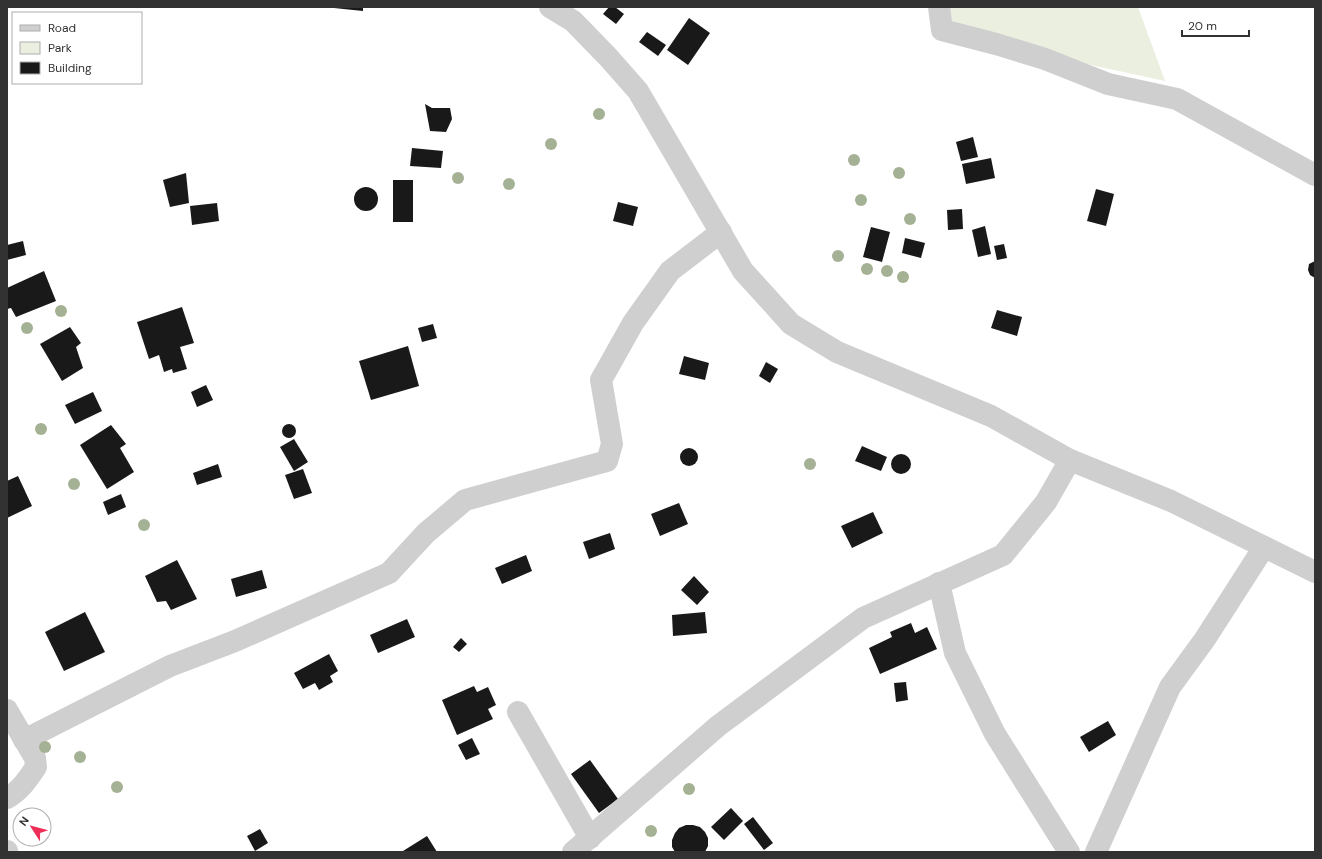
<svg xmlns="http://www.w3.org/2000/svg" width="1322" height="859" font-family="'DM Sans',sans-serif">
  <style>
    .green { fill: #eaefe0 }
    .building { fill: #191919 }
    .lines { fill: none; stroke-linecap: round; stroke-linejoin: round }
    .minor { stroke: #cfcfcf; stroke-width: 22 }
    .tree { fill: #a5b194 }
  </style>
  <rect width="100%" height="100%" fill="#fff"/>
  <polygon class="green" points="948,7 1138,7 1165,81 1091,65 1033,49 948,20"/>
  <g class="building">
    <polygon points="334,7 363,7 363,11 334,8"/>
    <polygon points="609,7 615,7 624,14 616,24 603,14"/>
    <polygon points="689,18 710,33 688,65 667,50"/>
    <polygon points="647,32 666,45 658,56 639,42"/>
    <polygon points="425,104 432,108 450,108 452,119 446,132 430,131"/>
    <polygon points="973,137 978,157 961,161 956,142"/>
    <polygon points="412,148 443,151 441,168 410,166"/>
    <polygon points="991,158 995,178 966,184 962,164"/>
    <polygon points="186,173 189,203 170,207 163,180"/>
    <rect x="393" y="180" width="20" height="42"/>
    <circle cx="366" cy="199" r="12"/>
    <polygon points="1096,189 1114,194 1106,226 1087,221"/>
    <polygon points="618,202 638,207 633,226 613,221"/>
    <polygon points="217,203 219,221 192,225 190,206"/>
    <polygon points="962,209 963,229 948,230 947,210"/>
    <polygon points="985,226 991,254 978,257 972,230"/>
    <polygon points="871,227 890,232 882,262 863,257"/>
    <polygon points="905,238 925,243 921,258 902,253"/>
    <polygon points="23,241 26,255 7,260 7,245"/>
    <polygon points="1004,244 1007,258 997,260 994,246"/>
    <polygon points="1315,261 1315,278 1310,275 1308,270 1309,264"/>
    <polygon points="44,271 56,301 16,317 11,308 7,309 7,288"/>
    <polygon points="182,307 194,343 180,347 187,369 173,373 172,369 164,372 159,355 149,359 137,322"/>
    <polygon points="997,310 1022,317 1017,336 991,328"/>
    <polygon points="433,324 437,338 422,342 418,328"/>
    <polygon points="70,327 81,343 76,347 83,368 62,381 40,344"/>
    <polygon points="408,346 419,386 371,400 359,361"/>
    <polygon points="684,356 709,363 705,380 679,374"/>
    <polygon points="766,362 778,369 770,383 759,376"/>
    <polygon points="206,385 213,400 197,407 191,392"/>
    <polygon points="93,392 102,411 75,424 65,405"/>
    <circle cx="289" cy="431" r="7"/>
    <polygon points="111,425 126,444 120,448 134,472 107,489 80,445"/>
    <polygon points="294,439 308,462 294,471 280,447"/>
    <polygon points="862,446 887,457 881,471 855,461"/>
    <circle cx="689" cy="457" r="9"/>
    <circle cx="901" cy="464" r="10"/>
    <polygon points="218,464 222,477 197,485 193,473"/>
    <polygon points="303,469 312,493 294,499 285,475"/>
    <polygon points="18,476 32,506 7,518 7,481"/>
    <polygon points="121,494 126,507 108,515 103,502"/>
    <polygon points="679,503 688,524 660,536 651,514"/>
    <polygon points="873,512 883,533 852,548 841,526"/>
    <polygon points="610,533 615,549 589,559 583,542"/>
    <polygon points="526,555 532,571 502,584 495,568"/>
    <polygon points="177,560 197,599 171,610 166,601 157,602 145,576"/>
    <polygon points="262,570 267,588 236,597 231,579"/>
    <polygon points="694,576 709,592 697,605 681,590"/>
    <polygon points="85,612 105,652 64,671 45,632"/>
    <polygon points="705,612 707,633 673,636 672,615"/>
    <polygon points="407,619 415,637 378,653 370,635"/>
    <polygon points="911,623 915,633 927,627 937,649 880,674 869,648 892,637 890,632"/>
    <polygon points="461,638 467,644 459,652 453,647"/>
    <polygon points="329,654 338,671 330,676 333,682 319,690 315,683 303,689 294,673"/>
    <polygon points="906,682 908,700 896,702 894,683"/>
    <polygon points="474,686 477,692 488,687 496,705 488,709 493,719 457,735 442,700"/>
    <polygon points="1108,721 1116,735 1089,752 1080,737"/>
    <polygon points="472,738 480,754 466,760 458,745"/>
    <polygon points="590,760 618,799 599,813 571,774"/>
    <polygon points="731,808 743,821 724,840 711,827"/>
    <polygon points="753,817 773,843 764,850 744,824"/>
    <polygon points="686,825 693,825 700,827 705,832 708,838 708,846 705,852 675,852 672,847 672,840 675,833 679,828"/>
    <polygon points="260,829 268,843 255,851 247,836"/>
    <polygon points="427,836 437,852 404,852 403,851"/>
  </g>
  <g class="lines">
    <g class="minor">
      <polyline points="550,7 573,21 608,57 638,91 743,271 791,324 837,352 991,416 1070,460 1171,501 1315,572"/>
      <polyline points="939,7 942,30 996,44 1045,59 1108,84 1177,99 1315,175"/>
      <polyline points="939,583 955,653 995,734 1069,852"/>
      <path d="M7 710 35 758 36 767C28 779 20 791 7 798"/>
      <polyline points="518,712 590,838"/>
      <polyline points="24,740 170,666 235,641 389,573 426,533 465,500 607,461 612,444 601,380 633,323 670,271 721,232"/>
      <polyline points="7,851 7,852"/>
      <polyline points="573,852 718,726 863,618 1003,555 1046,502 1070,460"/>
      <polyline points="1096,852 1170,687 1205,639 1264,547"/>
    </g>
  </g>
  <g class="tree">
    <circle cx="599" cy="114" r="6"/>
    <circle cx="551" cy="144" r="6"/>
    <circle cx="854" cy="160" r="6"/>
    <circle cx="899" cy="173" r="6"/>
    <circle cx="458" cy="178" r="6"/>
    <circle cx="509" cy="184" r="6"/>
    <circle cx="861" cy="200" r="6"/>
    <circle cx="910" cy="219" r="6"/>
    <circle cx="838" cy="256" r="6"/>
    <circle cx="867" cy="269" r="6"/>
    <circle cx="887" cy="271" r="6"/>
    <circle cx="903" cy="277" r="6"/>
    <circle cx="61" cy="311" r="6"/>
    <circle cx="27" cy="328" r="6"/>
    <circle cx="41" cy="429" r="6"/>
    <circle cx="810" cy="464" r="6"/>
    <circle cx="74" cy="484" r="6"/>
    <circle cx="144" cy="525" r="6"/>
    <circle cx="45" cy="747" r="6"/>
    <circle cx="80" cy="757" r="6"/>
    <circle cx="117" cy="787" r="6"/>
    <circle cx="689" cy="789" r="6"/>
    <circle cx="651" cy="831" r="6"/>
  </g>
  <rect width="1322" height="859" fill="none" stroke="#323232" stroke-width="16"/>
  <rect x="12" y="12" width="130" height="72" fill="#ffffff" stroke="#adadad"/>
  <rect x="20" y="25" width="20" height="6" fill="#cfcfcf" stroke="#adadad"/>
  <text x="48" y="32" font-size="12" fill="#323232">Road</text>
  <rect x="20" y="42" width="20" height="12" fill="#eaefe0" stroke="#adadad"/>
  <text x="48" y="52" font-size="12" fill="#323232">Park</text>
  <rect x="20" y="62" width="20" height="12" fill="#191919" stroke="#adadad"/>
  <text x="48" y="72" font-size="12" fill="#323232">Building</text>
  <g transform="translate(32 827) rotate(306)"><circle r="19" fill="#ffffff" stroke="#adadad"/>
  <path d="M0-3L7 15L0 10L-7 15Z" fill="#ee2e57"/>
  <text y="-6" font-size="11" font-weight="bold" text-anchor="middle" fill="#323232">N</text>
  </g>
  <path d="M1182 30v6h67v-6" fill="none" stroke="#323232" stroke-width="2"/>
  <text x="1188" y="30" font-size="12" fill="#323232" stroke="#ffffff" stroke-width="3" paint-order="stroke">20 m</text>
</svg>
